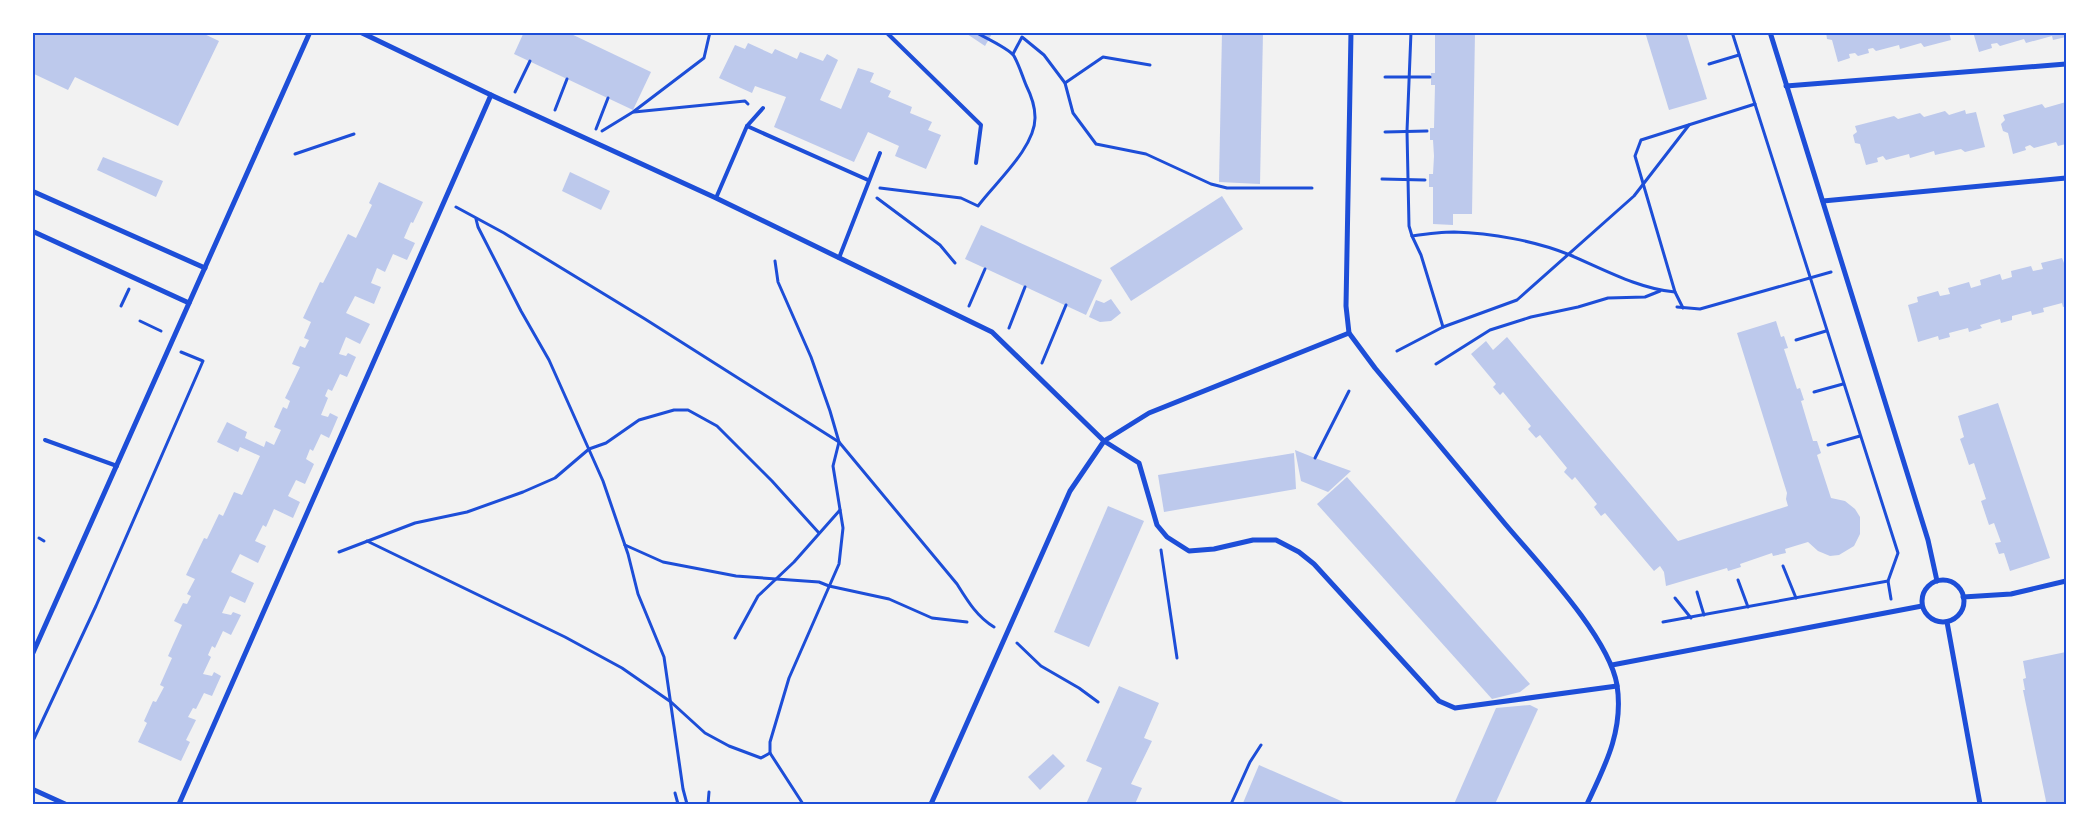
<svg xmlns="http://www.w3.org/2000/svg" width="2099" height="837" font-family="'Source Sans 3',sans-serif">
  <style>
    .building { fill: #bdc9ec }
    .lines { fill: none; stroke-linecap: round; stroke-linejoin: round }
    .path { stroke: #1d4ed8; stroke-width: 3 }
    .service { stroke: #1d4ed8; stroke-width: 4 }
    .minor { stroke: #1d4ed8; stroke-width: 5 }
    .neatline { fill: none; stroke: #1d4ed8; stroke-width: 2 }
  </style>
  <rect width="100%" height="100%" fill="#f2f2f2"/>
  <g class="building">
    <polygon points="32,32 200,32 219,41 178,126 75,77 68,90 32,73"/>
    <polygon points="524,32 567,32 651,72 633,110 514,54"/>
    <polygon points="964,32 993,32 985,46"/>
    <polygon points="1222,32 1263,32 1260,184 1219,182"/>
    <polygon points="1435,32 1475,32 1472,214 1453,214 1453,225 1433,224 1433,187 1429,187 1429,174 1433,174 1434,156 1433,140 1430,140 1430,128 1434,128 1435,85 1431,85 1431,73 1435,73"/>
    <polygon points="1645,32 1686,32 1707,99 1669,110"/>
    <polygon points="1826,32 1949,32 1951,40 1924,47 1921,43 1900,49 1899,45 1876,51 1873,48 1868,49 1869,53 1858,56 1855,53 1849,54 1850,58 1838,62 1832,40 1827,39"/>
    <polygon points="1973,32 2066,32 2066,37 2053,40 2052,36 2026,43 2024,39 2000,46 1997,43 1991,44 1992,48 1979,52"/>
    <polygon points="748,43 772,54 775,49 797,59 800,52 823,61 827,54 838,60 820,100 841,109 858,68 874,73 870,82 891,91 888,97 912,107 910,113 932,122 928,130 941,135 926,169 895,156 899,146 868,132 854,162 774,127 786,97 755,86 752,93 719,78 735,45 745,49"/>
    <polygon points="2066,102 2066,144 2058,146 2056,142 2034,148 2030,145 2025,147 2026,150 2013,154 2008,133 2003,131 2001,124 2005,120 2003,115 2042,104 2045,108"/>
    <polygon points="1965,110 1966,114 1976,112 1985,147 1965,152 1961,149 1935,155 1934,151 1910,158 1909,154 1886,160 1883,156 1877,158 1878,162 1866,165 1860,144 1855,143 1853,135 1857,132 1855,126 1894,116 1898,119 1920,113 1924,117 1945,111 1949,115"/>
    <polygon points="103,157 163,181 156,197 97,170"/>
    <polygon points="570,172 610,191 601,210 562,191"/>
    <polygon points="379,182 423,202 413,223 411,222 404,238 415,243 407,260 393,254 385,272 377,268 371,283 381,287 374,304 355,296 346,313 370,324 360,344 346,337 339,354 346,356 348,353 356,357 347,377 340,374 332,391 328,389 325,396 328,398 321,415 328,417 330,413 338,417 329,438 321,434 313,451 310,449 306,459 314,464 305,484 296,480 288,496 300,502 293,518 274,509 266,527 263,525 255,541 266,546 258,563 240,554 231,572 254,583 245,603 230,596 222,613 231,615 233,612 241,615 231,635 223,631 215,648 212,646 208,655 211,657 203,674 212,676 214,672 221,676 212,696 204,693 196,709 193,708 188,717 196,720 186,740 190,742 181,761 138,742 147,723 144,721 153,701 156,702 164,687 160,685 172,658 168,656 182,625 174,621 183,603 187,604 191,596 187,594 195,579 186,575 204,538 207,539 219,514 223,516 234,492 242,495 260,456 240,447 238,452 217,442 227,422 247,432 245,438 264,447 266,441 274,445 281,430 274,427 283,407 287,409 290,401 285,398 300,367 292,364 300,346 305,348 309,340 304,338 311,322 303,318 320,282 323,283 348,234 356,238 372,205 369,203"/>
    <polygon points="1222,196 1243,229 1131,301 1110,268"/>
    <polygon points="981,225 1102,280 1086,315 965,259"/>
    <polygon points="2062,258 2064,263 2066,262 2066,306 2063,307 2062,303 2043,308 2044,312 2032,315 2031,311 2012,316 2012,320 2001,323 2000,319 1980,325 1982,328 1969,332 1968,328 1949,333 1950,337 1939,340 1938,336 1918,342 1908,305 1918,302 1917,297 1938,291 1940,296 1950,294 1948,288 1969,282 1971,288 1981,285 1980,280 2000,274 2002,280 2012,277 2011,271 2031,266 2033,271 2043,269 2041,263"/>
    <polygon points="1111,299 1121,313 1111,321 1100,322 1089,317 1096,300 1104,303"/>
    <polygon points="1776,321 1781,337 1784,336 1788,348 1784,349 1797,389 1800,388 1804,400 1801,401 1813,441 1817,441 1821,453 1817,455 1831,498 1845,501 1855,509 1860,517 1860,534 1854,546 1839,555 1830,556 1818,551 1808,542 1785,549 1786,553 1773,556 1772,553 1740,564 1741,567 1728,571 1727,568 1666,586 1664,572 1660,566 1654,571 1605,513 1601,516 1594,507 1597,504 1575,477 1572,480 1564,472 1567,468 1540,435 1536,438 1528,429 1531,426 1503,392 1500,395 1493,387 1496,384 1471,354 1486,341 1493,350 1507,337 1678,541 1788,506 1786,499 1787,493 1737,333"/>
    <polygon points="1998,403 2050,558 2010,571 2004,553 1999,554 1995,543 2001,542 1994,523 1989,525 1981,501 1986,499 1974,463 1969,465 1965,453 1960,439 1964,437 1958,416"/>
    <polygon points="1295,450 1315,458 1351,471 1328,492 1301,481"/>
    <polygon points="1294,453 1296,489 1164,512 1158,475"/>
    <polygon points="1347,477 1530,684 1520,692 1492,699 1317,504"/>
    <polygon points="1108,506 1144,521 1089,647 1054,632"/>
    <polygon points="2066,652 2066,804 2045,804 2046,801 2023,690 2025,690 2023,679 2026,678 2023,661"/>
    <polygon points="1119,686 1159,703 1144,738 1152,741 1131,784 1142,788 1135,804 1086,804 1102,768 1086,761"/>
    <polygon points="1530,705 1538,709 1495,804 1454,804 1496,708"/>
    <polygon points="1053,754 1065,766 1040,790 1028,777"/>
    <polygon points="1259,765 1348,804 1243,803"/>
  </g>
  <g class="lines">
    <g class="path">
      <path d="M1411 32 1407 131 1409 226 1412 236C1426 234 1440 232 1454 232 1491 233 1536 241 1570 255 1603 269 1639 289 1675 292"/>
      <polyline points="1732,32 1898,553 1888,581 1891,599"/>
      <polyline points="1013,54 1022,37 1044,55 1065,83 1073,113 1096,144 1146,154 1211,184 1227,188 1312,188"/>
      <polyline points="1709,64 1739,55"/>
      <polyline points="1385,77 1430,77"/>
      <polyline points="1065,83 1103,57 1150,65"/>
      <polyline points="515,92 530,61"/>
      <polyline points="555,110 567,79"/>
      <polyline points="634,112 745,101 748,104"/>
      <polyline points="596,129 608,98"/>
      <polyline points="602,131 633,112 704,58 710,32"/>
      <polyline points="1385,132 1427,131"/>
      <polyline points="295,154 354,134"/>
      <polyline points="1382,179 1425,180"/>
      <path d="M880 188 961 198 978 206C995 183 1036 147 1035 117 1035 105 1031 95 1026 85 1022 75 1019 65 1014 56 1010 49 984 37 975 32"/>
      <polyline points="877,198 940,245 955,263"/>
      <path d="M456 207 504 233 645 319 839 442 957 584C967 600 977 617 994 627"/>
      <polyline points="476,219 478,227 521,311 549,360 603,481 628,554 638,594 664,657 683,789 687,804"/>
      <polyline points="1412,236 1421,255 1443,327"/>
      <polyline points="775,261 778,282 811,357 830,411 839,442 833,466 843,528 839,564 789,678 770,742 770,753 803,804"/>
      <polyline points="121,306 129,289"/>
      <polyline points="969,306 985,269"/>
      <polyline points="1677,307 1700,309 1831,272"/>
      <polyline points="1683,308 1675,292 1635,156 1641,140 1755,104"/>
      <polyline points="140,321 161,331"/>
      <polyline points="1009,328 1025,287"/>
      <polyline points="1796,340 1826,331"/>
      <polyline points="1397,351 1443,327 1517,300 1634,196 1689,125"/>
      <polyline points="1042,363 1066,305"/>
      <polyline points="1436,364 1490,330 1531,317 1578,307 1608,298 1645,297 1660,291"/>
      <polyline points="1814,392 1843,384"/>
      <polyline points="1828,445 1860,436"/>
      <polyline points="1315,458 1349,391"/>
      <polyline points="39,538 44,541"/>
      <polyline points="367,541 565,637 622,668 671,702 705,733 729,746 761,758 770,753"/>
      <polyline points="625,545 663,562 736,576 819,582 829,586 889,599 932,618 967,622"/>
      <polyline points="1161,550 1177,658"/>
      <polyline points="339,552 415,523 467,512 523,492 555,478 589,449 606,443 639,420 674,410 688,410 717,426 772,481 819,533"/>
      <polyline points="1783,566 1796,598"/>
      <polyline points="1738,580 1748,607"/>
      <polyline points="1697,592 1704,615"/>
      <polyline points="1675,598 1691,618"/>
      <polyline points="1663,622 1888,581"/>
      <polyline points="735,638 758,596 794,562 840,510"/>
      <polyline points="1017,643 1041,666 1079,688 1098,702"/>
      <polyline points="32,743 96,606 203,361 181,352"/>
      <polyline points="675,793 678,804"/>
      <polyline points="708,804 709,792"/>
      <polyline points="1231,804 1250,762 1261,745"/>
    </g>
    <g class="service">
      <polyline points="886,32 981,125 976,163"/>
      <polyline points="747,126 868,180"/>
      <polyline points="716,198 747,126 763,108"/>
      <polyline points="839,258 880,153"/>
      <polyline points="45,440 117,466"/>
    </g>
    <g class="minor">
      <polyline points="360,32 491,95 716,198 992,332 1104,441 1070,491 931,804"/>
      <path d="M1351 32 1346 306 1349 333 1375 368C1419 420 1462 473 1506 525 1539 564 1609 637 1617 685 1624 730 1605 766 1587 804"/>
      <polyline points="1770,32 1928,540 1937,581"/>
      <polyline points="1786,86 2066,64"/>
      <polyline points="32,191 205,268"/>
      <polyline points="1823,201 2066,178"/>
      <polyline points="32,231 189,303"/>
      <polyline points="1349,333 1149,413 1104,441 1139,463 1157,525 1167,537 1189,551 1214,549 1253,540 1276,540 1299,552 1314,564 1439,701 1455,708 1617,686"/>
      <circle cx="1943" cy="601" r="21"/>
      <polyline points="1963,597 2011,594 2066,581"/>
      <polyline points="1947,622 1980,804"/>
      <polyline points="32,655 310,32"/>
      <polyline points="1612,665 1922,606"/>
      <polyline points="32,789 65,804"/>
      <polyline points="179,804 491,95"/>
    </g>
  </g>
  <rect width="2099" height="837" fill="none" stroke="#ffffff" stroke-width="68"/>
  <rect x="34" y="34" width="2031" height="769" class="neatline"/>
</svg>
